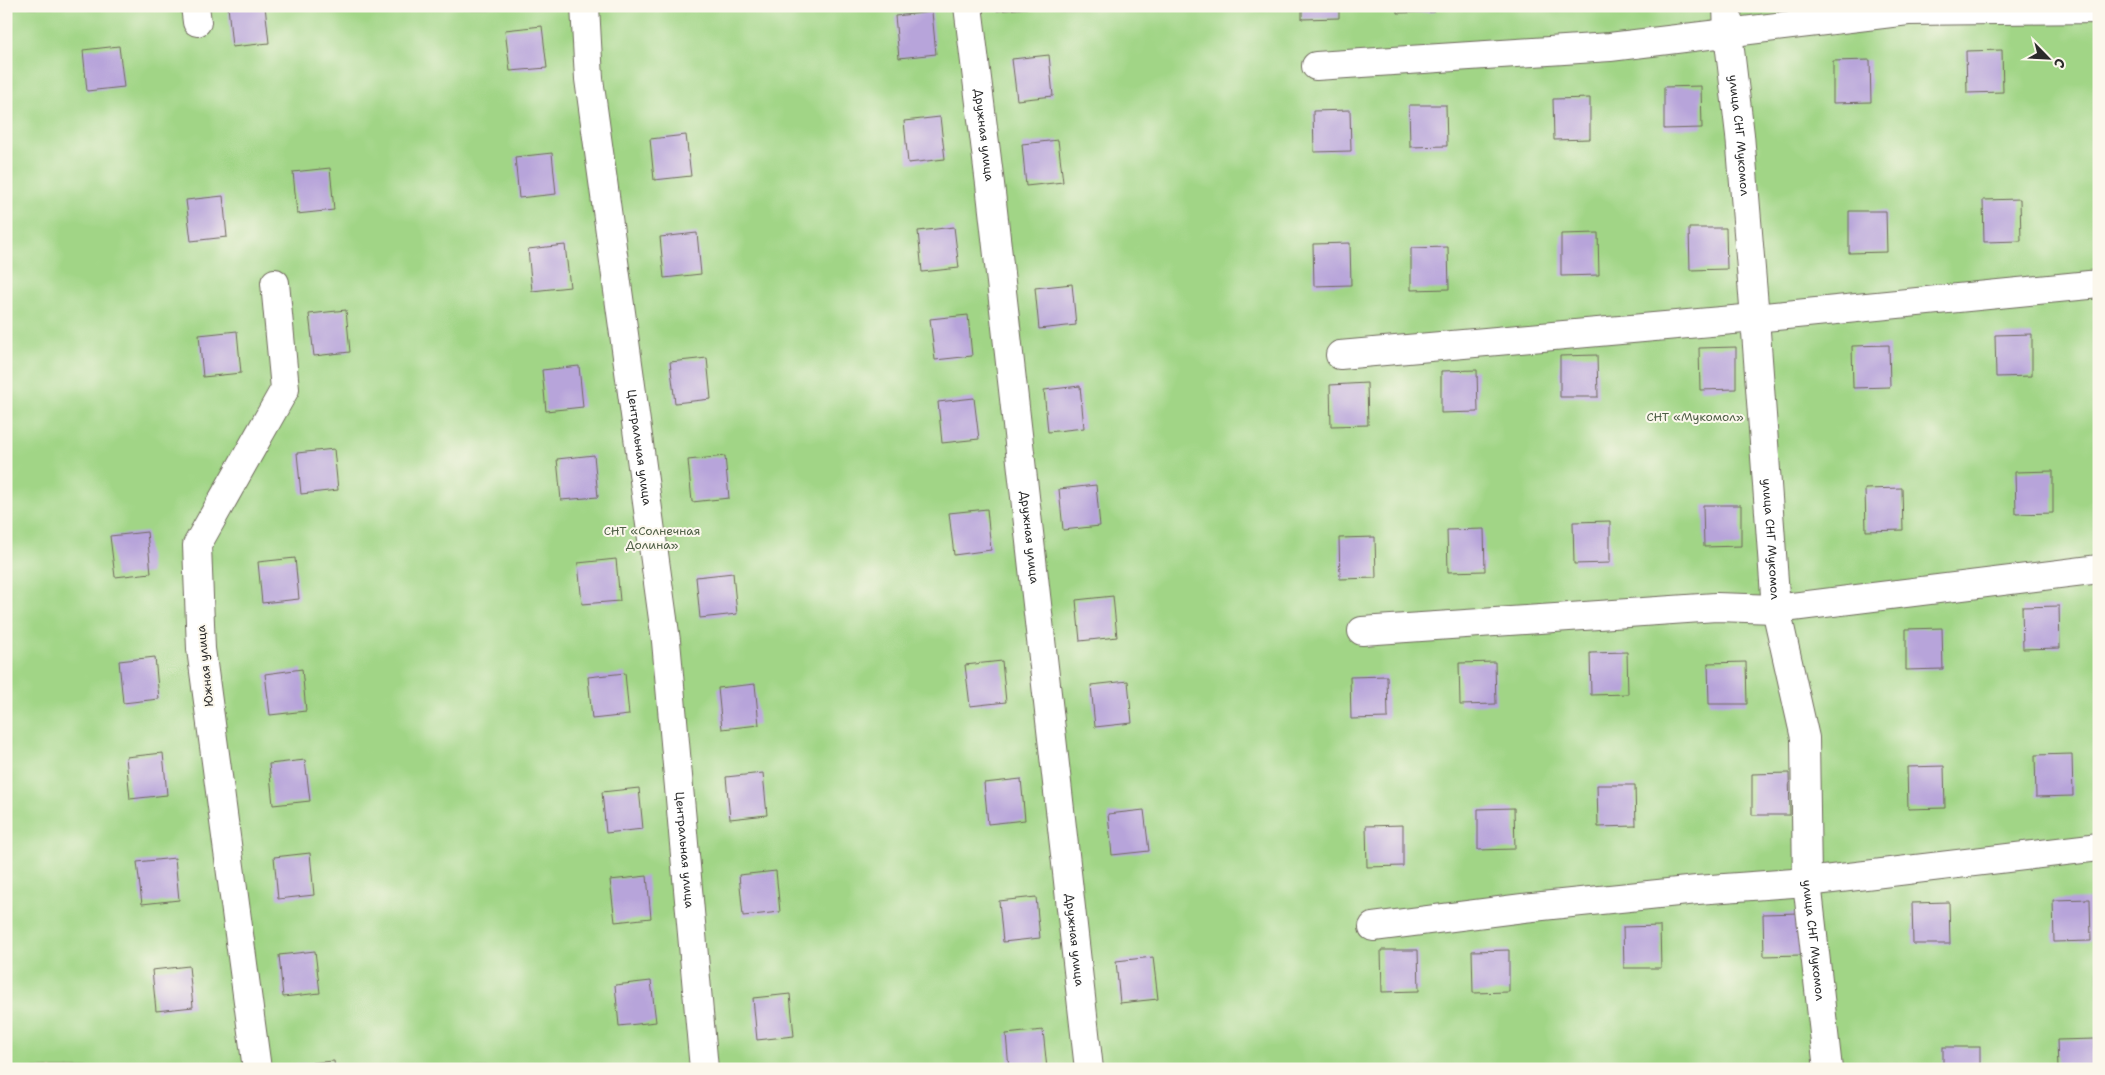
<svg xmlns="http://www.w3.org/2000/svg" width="2105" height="1075" font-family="'Shantell Sans',sans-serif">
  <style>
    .green { fill: #a1d586; stroke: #668058 }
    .building { fill: #b7a4da }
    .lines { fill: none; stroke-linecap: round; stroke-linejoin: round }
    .street-casing { stroke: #6f695d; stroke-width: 30 }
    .street { stroke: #fff; stroke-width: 28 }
    .labels { text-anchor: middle; stroke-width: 4; stroke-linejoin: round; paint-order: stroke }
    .street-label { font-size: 12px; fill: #2b2b2b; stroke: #fbf7ec }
    .park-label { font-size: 12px; fill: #4e5e46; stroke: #fbf7ec }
  </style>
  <rect width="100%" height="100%" fill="#fbf7ec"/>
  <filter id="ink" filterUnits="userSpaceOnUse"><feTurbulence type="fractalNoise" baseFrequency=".02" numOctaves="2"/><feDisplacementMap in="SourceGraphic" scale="10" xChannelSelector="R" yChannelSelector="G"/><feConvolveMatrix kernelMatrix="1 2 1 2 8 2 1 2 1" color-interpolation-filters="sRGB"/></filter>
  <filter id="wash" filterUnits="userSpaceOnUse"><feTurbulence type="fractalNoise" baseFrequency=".0096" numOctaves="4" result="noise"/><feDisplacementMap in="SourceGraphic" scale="20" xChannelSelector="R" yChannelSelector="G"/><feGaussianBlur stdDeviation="1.12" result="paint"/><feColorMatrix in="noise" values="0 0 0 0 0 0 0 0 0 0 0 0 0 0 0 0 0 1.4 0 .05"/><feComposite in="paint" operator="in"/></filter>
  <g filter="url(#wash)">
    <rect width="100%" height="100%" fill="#edb"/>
    <rect class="green" x="6" y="6" width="2093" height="1063"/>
    <g id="blocks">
      <g class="building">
        <polygon points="228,6 265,6 269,43 232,47"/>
        <polygon points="996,6 1026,6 1027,8 997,11"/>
        <polygon points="1302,6 1339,6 1339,18 1302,19"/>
        <polygon points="1397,6 1435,6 1435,12 1397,13"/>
        <polygon points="932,12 936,54 899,58 895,16"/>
        <polygon points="542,26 547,68 510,71 505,30"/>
        <polygon points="119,46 124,87 87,91 83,50"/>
        <polygon points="2002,50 2003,92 1967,93 1966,51"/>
        <polygon points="1049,55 1053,96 1017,100 1012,59"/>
        <polygon points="1870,60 1871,102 1833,103 1833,61"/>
        <polygon points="1701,86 1702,128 1664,129 1664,87"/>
        <polygon points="1590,98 1590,139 1554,140 1553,99"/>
        <polygon points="1409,105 1446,105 1447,146 1410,147"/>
        <polygon points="1350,110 1351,151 1314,152 1313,111"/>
        <polygon points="940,117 945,159 908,163 904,121"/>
        <polygon points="686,135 691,176 654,180 650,139"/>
        <polygon points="1058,140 1063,182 1026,186 1022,144"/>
        <polygon points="552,153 556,194 519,198 515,157"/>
        <polygon points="330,168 334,210 297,214 293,172"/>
        <polygon points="223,196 227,237 191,241 186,200"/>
        <polygon points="2020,199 2021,241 1984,242 1983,200"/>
        <polygon points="1849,211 1886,211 1887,252 1849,253"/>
        <polygon points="954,227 959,268 922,272 918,231"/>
        <polygon points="1689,228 1726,228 1727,269 1690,270"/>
        <polygon points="697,233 701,274 664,278 660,237"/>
        <polygon points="1598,233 1599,275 1561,276 1561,234"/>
        <polygon points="1350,243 1351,285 1314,286 1313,244"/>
        <polygon points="565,245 570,287 532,291 528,249"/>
        <polygon points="1448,247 1449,289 1411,290 1411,248"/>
        <polygon points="1072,284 1076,325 1039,329 1035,288"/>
        <polygon points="346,310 350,352 314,356 309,314"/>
        <polygon points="968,315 972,356 935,360 930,319"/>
        <polygon points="237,331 241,373 203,377 199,335"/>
        <polygon points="2032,334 2032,376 1996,377 1995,335"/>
        <polygon points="1889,345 1890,387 1853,388 1852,346"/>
        <polygon points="1736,347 1736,389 1700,390 1699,348"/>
        <polygon points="1597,355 1598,397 1560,397 1560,356"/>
        <polygon points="707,358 711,399 675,403 670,362"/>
        <polygon points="579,366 583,407 546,411 542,370"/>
        <polygon points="1477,370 1478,412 1441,413 1441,371"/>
        <polygon points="1367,383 1368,425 1331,426 1330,385"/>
        <polygon points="1080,386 1084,428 1048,432 1044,390"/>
        <polygon points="974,398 979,439 942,443 938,402"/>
        <polygon points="334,449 338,490 301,494 297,453"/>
        <polygon points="594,455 598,497 561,500 557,459"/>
        <polygon points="725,456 729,498 692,502 688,460"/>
        <polygon points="2053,471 2053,513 2016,514 2015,472"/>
        <polygon points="1096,485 1100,526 1063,530 1059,489"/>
        <polygon points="1902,488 1903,530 1866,531 1865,489"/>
        <polygon points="1703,505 1741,505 1741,546 1704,547"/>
        <polygon points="987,509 991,550 954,555 949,513"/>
        <polygon points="1610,521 1610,563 1574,564 1573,522"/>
        <polygon points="1484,529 1485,571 1448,572 1447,530"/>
        <polygon points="147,532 151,573 115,577 110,536"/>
        <polygon points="1375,537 1376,578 1340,579 1339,538"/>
        <polygon points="295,558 299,599 262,603 258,562"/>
        <polygon points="616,559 620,601 582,604 578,563"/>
        <polygon points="733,573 737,614 700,618 696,577"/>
        <polygon points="1113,596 1117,637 1080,641 1076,600"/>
        <polygon points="2059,606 2060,648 2023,649 2022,607"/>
        <polygon points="1942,628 1943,669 1906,670 1906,629"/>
        <polygon points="1627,652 1628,694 1591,695 1590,653"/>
        <polygon points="155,657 159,699 123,703 119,661"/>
        <polygon points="1002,661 1006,702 970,706 965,665"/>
        <polygon points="1495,662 1496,704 1460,705 1459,663"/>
        <polygon points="1746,662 1747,704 1709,704 1708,663"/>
        <polygon points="302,669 306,711 270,715 265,674"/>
        <polygon points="625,673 629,715 592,719 588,677"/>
        <polygon points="1387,676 1388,718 1351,719 1350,677"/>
        <polygon points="1128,681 1132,723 1095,727 1091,685"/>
        <polygon points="755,684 759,725 722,729 718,688"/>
        <polygon points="163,753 167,795 130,799 126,757"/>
        <polygon points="2072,754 2073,796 2036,797 2035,755"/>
        <polygon points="305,760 310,801 273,805 269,764"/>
        <polygon points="1944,766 1945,808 1908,809 1907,767"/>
        <polygon points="763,773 767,815 730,819 726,777"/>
        <polygon points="1789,773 1790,815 1752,815 1752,774"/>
        <polygon points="1021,779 1025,820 988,824 984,783"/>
        <polygon points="1597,785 1635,785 1636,826 1598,827"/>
        <polygon points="639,788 643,829 606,833 602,792"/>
        <polygon points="1514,808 1515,849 1478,850 1478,809"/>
        <polygon points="1144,810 1149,851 1112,855 1108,814"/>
        <polygon points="1403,825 1403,866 1367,867 1366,826"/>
        <polygon points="310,853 314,895 278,899 274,857"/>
        <polygon points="175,858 179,900 142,904 137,862"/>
        <polygon points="776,871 780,912 743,916 739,875"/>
        <polygon points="647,876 651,918 615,922 610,880"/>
        <polygon points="1036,897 1040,938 1003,942 999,901"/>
        <polygon points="2090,899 2091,941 2054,942 2053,900"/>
        <polygon points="1949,902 1950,944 1913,944 1912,903"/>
        <polygon points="1800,913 1801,955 1764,956 1763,914"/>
        <polygon points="1660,926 1661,968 1624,968 1623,927"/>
        <polygon points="1381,950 1418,950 1419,991 1382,992"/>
        <polygon points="1509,950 1509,992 1473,993 1472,951"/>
        <polygon points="315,951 320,993 283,997 279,955"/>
        <polygon points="1153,957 1158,999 1120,1003 1116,961"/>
        <polygon points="189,966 193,1007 156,1011 152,970"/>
        <polygon points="651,981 656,1022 619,1026 615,985"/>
        <polygon points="790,994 794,1036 757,1040 753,998"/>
        <polygon points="1043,1030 1047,1069 1009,1069 1006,1034"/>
        <polygon points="2095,1039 2095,1069 2058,1069 2057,1040"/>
        <rect x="1943" y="1047" width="37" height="22"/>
        <polygon points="334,1061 335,1069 297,1069 297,1064"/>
      </g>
    </g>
  </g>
  <g filter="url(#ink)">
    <use href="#blocks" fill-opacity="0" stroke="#6f695d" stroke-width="1"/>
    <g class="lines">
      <defs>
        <g id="street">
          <polyline points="195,6 197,22"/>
          <path id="s1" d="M585 6 589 79 666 641 704 1069"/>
          <path id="s2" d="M968 6 990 184 1089 1069"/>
          <path id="s3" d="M1727 6 1728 33 1740 135 1755 318 1776 609 1805 738 1807 882 1828 1069"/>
          <polyline points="1316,66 1610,47 1908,11 2099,9"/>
          <polyline points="1340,355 1755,318 2099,284"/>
          <polyline points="1362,631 1716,607 1776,609 2099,569"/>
          <polyline points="1373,927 1523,908 1697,890 1807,882 2099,847"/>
          <polyline points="257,1069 201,649 197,545 285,389 275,283"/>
        </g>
      </defs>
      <use href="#street" class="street-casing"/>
      <use href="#street" class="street"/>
    </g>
  </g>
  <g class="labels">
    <g class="street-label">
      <text dy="4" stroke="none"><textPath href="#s2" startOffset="130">Дружная улица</textPath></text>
      <text dy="4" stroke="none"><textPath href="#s3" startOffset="130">улица СНГ Мукомол</textPath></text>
      <text dy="4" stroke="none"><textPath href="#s1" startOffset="445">Центральная улица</textPath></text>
      <text dy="4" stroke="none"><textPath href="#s2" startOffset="535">Дружная улица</textPath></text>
      <text dy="4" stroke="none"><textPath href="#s3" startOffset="535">улица СНГ Мукомол</textPath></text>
      <text transform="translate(205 666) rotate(-96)" y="4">Южная улица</text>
      <text dy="4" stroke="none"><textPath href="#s1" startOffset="850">Центральная улица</textPath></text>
      <text dy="4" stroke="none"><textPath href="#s2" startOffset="940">Дружная улица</textPath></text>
      <text dy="4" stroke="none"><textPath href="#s3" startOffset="940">улица СНГ Мукомол</textPath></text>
    </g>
    <g class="park-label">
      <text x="1695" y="421">СНТ «Мукомол»</text>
      <text x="652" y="535">СНТ «Солнечная<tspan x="652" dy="14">Долина»</tspan></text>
    </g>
  </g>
  <rect width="2105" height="1075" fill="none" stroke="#fbf7ec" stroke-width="25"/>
  <g transform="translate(2048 58) rotate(114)" stroke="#fbf7ec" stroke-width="4" paint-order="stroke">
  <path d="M0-4L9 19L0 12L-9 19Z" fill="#2b2b2b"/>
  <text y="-8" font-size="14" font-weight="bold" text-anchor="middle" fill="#2b2b2b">С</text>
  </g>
</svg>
